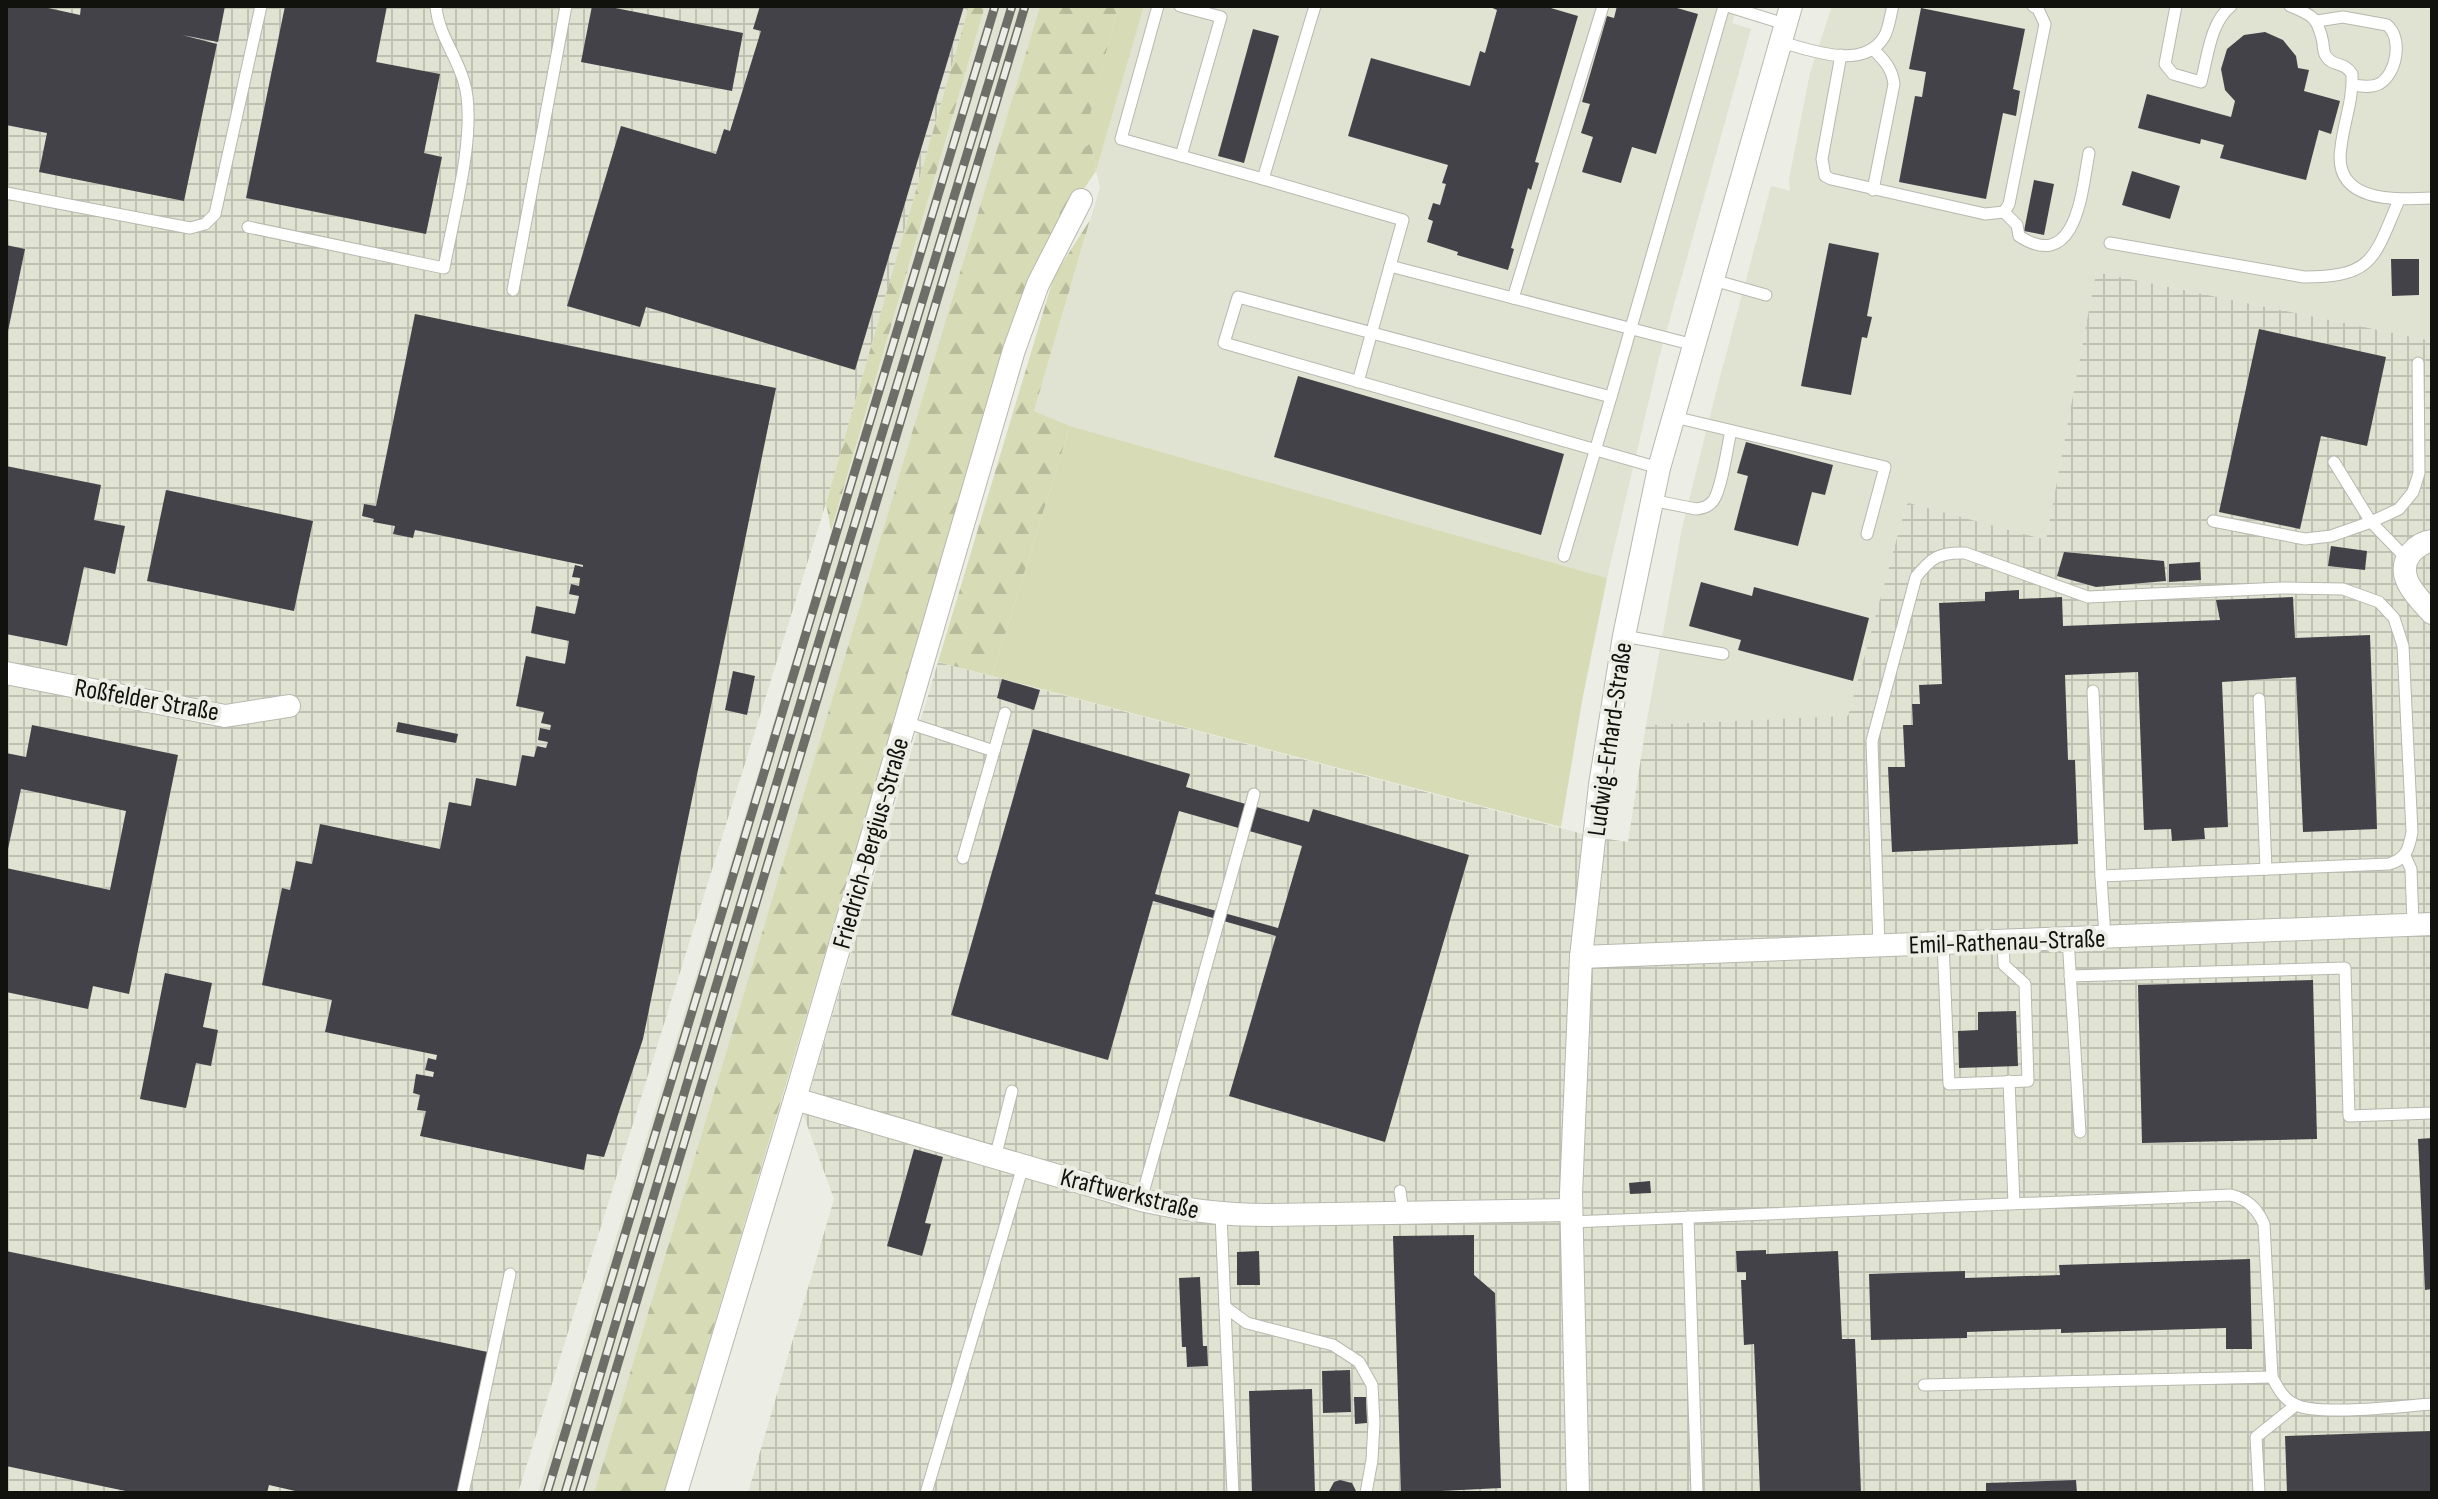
<svg xmlns="http://www.w3.org/2000/svg" width="2438" height="1499" font-family="'Sofia Sans Condensed',sans-serif">
  <style>
    .built { fill: #e0e3d2 }
    .industrial { fill: url(#industrial-grid) }
    .green { fill: #d7dcb6 }
    .forest { fill: url(#forest-firs) }
    .building { fill: #444249; fill-rule: evenodd }
    .lines { fill: none; stroke-linecap: round; stroke-linejoin: round }
    .service-casing { stroke: #b7b8af; stroke-width: 13 }
    .minor-casing { stroke: #b7b8af; stroke-width: 24 }
    .service { stroke: #fff; stroke-width: 11 }
    .minor { stroke: #fff; stroke-width: 22 }
    .rail-casing { stroke: #6d6e68; stroke-width: 9 }
    .rail { stroke: #ecede4; stroke-width: 6; stroke-dasharray: 18; stroke-linecap: butt }
    .labels { text-anchor: middle; stroke-width: 8; stroke-linejoin: round; paint-order: stroke }
    .street-label { font-size: 26px; fill: #11110e; stroke: #ecede4 }
  </style>
  <defs>
    <pattern id="industrial-grid" width="8" height="8" patternUnits="userSpaceOnUse" patternTransform="scale(2)"><rect width="8" height="8" fill="#e0e3d2"/><path d="M0 4h8M4 0v8" fill="none" stroke="#bfc2b3"/></pattern>
    <pattern id="forest-firs" width="22" height="20" patternUnits="userSpaceOnUse" patternTransform="scale(2)"><rect width="22" height="20" fill="#d7dcb6"/><path d="M5 1l3.5 6h-7zM16 11l3.5 6h-7z" fill="#b8bc9b"/></pattern>
  </defs>
  <rect width="100%" height="100%" fill="#ecede4"/>
  <g class="built">
    <polygon points="985,6 1040,6 594,1493 538,1493 824,557"/>
    <polygon points="1144,6 1737,6 1732,23 1751,29 1659,358 1607,578 1070,426 1034,411 1100,187 1096,171"/>
    <polygon points="1832,6 2410,6 2432,9 2432,341 2096,272 2046,541 1909,503 1906,505 1848,717 1646,725 1682,528 1715,396 1771,186 1790,191 1789,179 1810,73"/>
  </g>
  <g class="industrial">
    <polygon points="6,6 969,6 826,503 518,1493 6,1493"/>
    <polygon points="2096,272 2432,341 2432,1493 748,1493 834,1199 803,1114 938,662 1594,837 1628,842 1646,725 1848,716 1906,505 1909,503 2046,540"/>
  </g>
  <g class="green">
    <polygon points="1118,6 1144,6 1096,171 1091,143 1080,152"/>
    <polygon points="1070,426 1607,578 1582,701 1561,827 992,676"/>
  </g>
  <g class="forest">
    <polygon points="969,6 985,6 831,531 826,503"/>
    <polygon points="1040,6 1118,6 1081,150 1091,143 1096,171 1060,223 934,588 664,1493 594,1493"/>
    <polygon points="1090,220 1034,411 1070,426 992,676 938,662 1054,276"/>
  </g>
  <g class="building">
    <polygon points="6,6 39,6 80,15 81,6 225,6 218,42 182,35 217,44 184,201 39,172 47,133 6,125"/>
    <polygon points="285,6 387,6 376,62 440,74 424,153 442,157 426,234 246,198"/>
    <polygon points="592,6 605,6 743,33 732,91 581,62"/>
    <polygon points="760,6 964,6 855,370 646,307 640,327 567,306 621,126 716,154 724,129 730,131 761,31 753,29"/>
    <polygon points="1488,6 1544,6 1578,16 1535,162 1539,163 1531,190 1528,188 1511,248 1514,249 1508,270 1457,255 1458,252 1427,242 1433,221 1428,219 1433,203 1440,205 1446,184 1442,183 1448,165 1348,136 1371,58 1470,86 1480,51 1485,53 1497,10"/>
    <polygon points="1617,6 1670,6 1698,14 1656,154 1632,147 1621,183 1582,172 1593,137 1581,133 1590,104 1582,102 1607,16 1614,18"/>
    <polygon points="1921,8 2025,29 2013,89 2020,91 2016,116 2003,113 1986,199 1899,182 1915,96 1922,97 1926,72 1909,69"/>
    <polygon points="1253,29 1279,36 1244,163 1218,156"/>
    <polygon points="2265,32 2283,40 2296,56 2298,68 2309,70 2304,91 2340,101 2331,134 2319,130 2306,180 2220,158 2224,145 2201,139 2200,144 2138,128 2147,94 2231,117 2235,101 2225,90 2221,69 2227,49 2244,35"/>
    <polygon points="2132,171 2180,186 2170,219 2122,205"/>
    <polygon points="2034,180 2054,184 2044,235 2024,231"/>
    <polygon points="1829,243 1879,253 1867,316 1872,317 1867,338 1862,337 1851,395 1801,386"/>
    <polygon points="6,245 25,249 7,336 6,336"/>
    <polygon points="2391,259 2419,259 2419,295 2392,296"/>
    <polygon points="415,314 776,388 643,1039 604,1157 587,1154 584,1170 420,1136 426,1111 417,1110 420,1095 413,1093 416,1074 433,1077 434,1072 425,1070 428,1058 436,1060 437,1055 325,1032 332,1000 262,985 282,888 290,890 296,861 312,864 320,824 440,849 449,802 471,806 476,778 516,786 522,755 534,757 537,746 546,748 548,742 538,740 540,728 550,730 551,725 541,723 544,712 516,706 526,656 565,664 569,641 531,633 536,606 575,614 579,596 569,594 571,584 579,586 580,578 572,577 575,565 583,567 583,565 415,530 413,538 393,534 395,526 373,522 374,519 362,516 364,504 376,506"/>
    <polygon points="2259,329 2386,357 2367,446 2321,436 2300,529 2219,512"/>
    <polygon points="1298,376 1564,454 1541,535 1274,457"/>
    <polygon points="1746,442 1833,465 1825,495 1812,492 1798,546 1734,530 1748,476 1737,473"/>
    <polygon points="6,466 101,485 94,520 125,526 115,574 84,567 67,646 6,634"/>
    <polygon points="166,490 313,521 294,611 147,581"/>
    <polygon points="2331,546 2367,551 2365,570 2328,566"/>
    <polygon points="2064,552 2164,561 2166,581 2096,587 2057,576"/>
    <polygon points="2200,562 2201,580 2169,582 2169,564"/>
    <polygon points="1701,582 1752,596 1754,587 1869,618 1853,681 1738,650 1741,640 1689,626"/>
    <polygon points="2019,590 2019,599 2062,597 2063,626 2220,620 2216,600 2293,597 2295,638 2370,635 2377,829 2303,832 2296,677 2222,682 2228,827 2204,828 2205,839 2172,841 2171,829 2144,830 2138,672 2065,675 2068,760 2075,760 2078,844 1892,852 1888,767 1905,767 1903,725 1913,725 1912,704 1920,704 1919,685 1942,684 1939,603 1985,601 1985,592"/>
    <polygon points="733,671 755,676 747,715 725,710"/>
    <polygon points="1002,679 1040,690 1034,710 997,698"/>
    <polygon points="398,722 458,734 456,743 396,732"/>
    <polygon points="32,725 178,755 129,994 93,986 88,1009 6,992 6,868 110,890 126,811 21,789 6,858 6,753 26,757"/>
    <path d="M1033 729 1190 774 1186 787 1309 822 1313 809 1469 855 1385 1142 1229 1096 1276 936 1153 901 1108 1060 951 1015ZM1179 811 1302 846 1278 928 1155 894Z"/>
    <polygon points="165,973 212,983 203,1027 218,1030 211,1066 196,1063 186,1108 140,1099"/>
    <polygon points="2313,980 2317,1139 2142,1143 2138,985"/>
    <polygon points="2016,1011 2018,1066 1959,1068 1958,1031 1978,1030 1978,1012"/>
    <polygon points="2432,1138 2432,1289 2425,1290 2418,1139"/>
    <polygon points="914,1149 943,1157 925,1223 931,1224 922,1256 887,1246"/>
    <polygon points="1650,1181 1651,1193 1630,1194 1629,1183"/>
    <polygon points="1474,1235 1474,1275 1495,1293 1501,1488 1401,1493 1393,1236"/>
    <polygon points="1766,1250 1766,1254 1838,1251 1842,1339 1855,1339 1861,1493 1760,1493 1754,1344 1744,1345 1741,1280 1746,1280 1746,1272 1737,1272 1736,1251"/>
    <polygon points="6,1251 497,1354 468,1493 304,1493 269,1485 267,1493 135,1493 6,1466"/>
    <polygon points="1259,1251 1260,1285 1237,1285 1237,1252"/>
    <polygon points="2250,1259 2252,1349 2226,1349 2226,1328 2061,1333 2061,1329 1967,1332 1967,1338 1871,1340 1869,1274 1965,1271 1965,1278 2060,1275 2059,1265"/>
    <polygon points="1200,1277 1203,1346 1207,1346 1208,1366 1187,1367 1186,1347 1182,1347 1179,1278"/>
    <polygon points="1350,1370 1351,1412 1323,1413 1322,1371"/>
    <polygon points="1312,1389 1315,1493 1252,1493 1249,1391"/>
    <polygon points="1354,1397 1366,1397 1367,1423 1355,1424"/>
    <polygon points="2432,1431 2432,1493 2287,1493 2285,1436"/>
    <polygon points="1340,1480 1352,1483 1357,1493 1328,1493 1334,1482"/>
    <polygon points="2076,1480 2077,1493 1986,1493 1986,1483"/>
  </g>
  <g class="lines">
    <defs>
      <g id="service">
        <polyline points="1158,6 1121,139 1263,179"/>
        <polyline points="1180,6 1221,17 1181,156"/>
        <polyline points="1315,6 1263,179 1403,220 1390,266 1694,345"/>
        <polyline points="1727,6 1785,24"/>
        <path d="M2176 6 2165 64 2173 74 2201 82C2208 56 2210 23 2231 6"/>
        <path d="M2290 6C2313 15 2318 18 2323 43 2323 46 2324 54 2326 56 2332 67 2344 61 2352 74 2353 102 2344 121 2341 147 2332 203 2395 200 2432 198"/>
        <path d="M2317 21 2343 17 2387 25C2403 38 2397 74 2379 84 2371 88 2362 86 2353 85"/>
        <path d="M1781 42C1810 50 1863 71 1884 37 1889 29 1890 16 1893 6"/>
        <polyline points="1841,55 1822,159 1825,176 1831,179 1985,214 2004,212 2009,204 2045,24 2038,9 2033,6"/>
        <path d="M1873 190 1894 84C1892 68 1884 60 1873 49"/>
        <polyline points="6,193 190,228 205,224 215,214 261,6"/>
        <path d="M2004 212 2017 225 2019 236C2077 274 2082 189 2089 153"/>
        <path d="M248 227 444 268C453 218 478 129 464 82 457 56 438 34 436 6"/>
        <path d="M2110 243 2304 277C2374 277 2374 258 2399 200"/>
        <polyline points="1713,280 1766,295"/>
        <polyline points="513,290 566,6"/>
        <polyline points="1513,298 1603,6"/>
        <polyline points="1358,382 1390,266"/>
        <polyline points="1611,397 1724,6"/>
        <polyline points="1674,417 1885,467 1867,534"/>
        <polyline points="2334,462 2371,522 2407,559"/>
        <path d="M1651 500 1696 509C1703 508 1708 507 1713 501 1722 489 1727 447 1731 431"/>
        <polyline points="2213,521 2305,539 2331,536 2371,522 2399,509 2413,492 2419,473 2418,363"/>
        <polyline points="1564,556 1611,397 1238,297 1224,343 1659,468"/>
        <polyline points="1624,636 1723,654"/>
        <polyline points="2259,699 2266,869"/>
        <polyline points="905,722 994,751"/>
        <polyline points="2405,856 2411,869 2413,924"/>
        <polyline points="963,858 1005,713"/>
        <polyline points="2101,876 2105,937"/>
        <polyline points="2068,938 2080,1132"/>
        <polyline points="1943,943 1949,1084 2028,1081 2025,984 2004,965 2003,941"/>
        <path d="M1879 946 1872 741 1916 577C1931 558 1939 552 1965 553L2088 597 2282 588 2343 589 2379 602 2394 618 2403 646 2412 832C2409 849 2406 859 2389 864L2101 876 2093 691"/>
        <polyline points="2070,976 2345,968 2349,1116 2432,1113"/>
        <polyline points="2009,1081 2014,1203"/>
        <polyline points="995,1158 1012,1091"/>
        <polyline points="1400,1191 1403,1213"/>
        <polyline points="1141,1200 1254,794"/>
        <polyline points="1221,1215 1233,1493"/>
        <polyline points="1688,1217 1697,1493"/>
        <path d="M1571 1222 2231 1195C2248 1200 2256 1207 2264 1224L2272 1377C2278 1388 2283 1399 2296 1405 2320 1416 2402 1406 2432 1404"/>
        <polyline points="1225,1307 1247,1323 1333,1345 1359,1362 1372,1385 1374,1423 1372,1460 1366,1493"/>
        <polyline points="1924,1385 2272,1377"/>
        <polyline points="463,1493 510,1274"/>
        <polyline points="926,1493 1023,1166"/>
        <polyline points="2259,1493 2256,1437 2296,1405"/>
      </g>
      <g id="minor">
        <path d="M2432 541C2423 542 2417 546 2411 553 2393 575 2418 598 2432 613"/>
        <polyline points="6,673 225,716 289,706"/>
        <polyline points="1581,957 2432,924"/>
        <path d="M795 1099 1141 1200C1186 1210 1221 1215 1268 1215L1571 1210"/>
        <polyline points="676,1493 795,1099 1014,350 1038,284 1081,200"/>
        <polyline points="1578,1493 1571,1194 1581,957 1600,785 1624,636 1659,468 1791,6"/>
      </g>
    </defs>
    <use href="#service" class="service-casing"/>
    <use href="#minor" class="minor-casing"/>
    <use href="#service" class="service"/>
    <use href="#minor" class="minor"/>
    <defs>
      <g id="rail">
        <polyline points="547,1493 995,6"/>
        <polyline points="565,1493 816,651 1012,6"/>
        <polyline points="579,1493 1025,6"/>
      </g>
    </defs>
    <use href="#rail" class="rail-casing"/>
    <use href="#rail" class="rail"/>
  </g>
  <g class="labels">
    <g class="street-label">
      <text transform="translate(147 699) rotate(10)" y="9">Roßfelder Straße</text>
      <text transform="translate(1609 739) rotate(-82)" y="9">Ludwig-Erhard-Straße</text>
      <text transform="translate(870 843) rotate(-74)" y="9">Friedrich-Bergius-Straße</text>
      <text transform="translate(2007 941) rotate(-2)" y="9">Emil-Rathenau-Straße</text>
      <text transform="translate(1130 1193) rotate(14)" y="9">Kraftwerkstraße</text>
    </g>
  </g>
  <rect width="2438" height="1499" fill="none" stroke="#11110e" stroke-width="16"/>
</svg>
